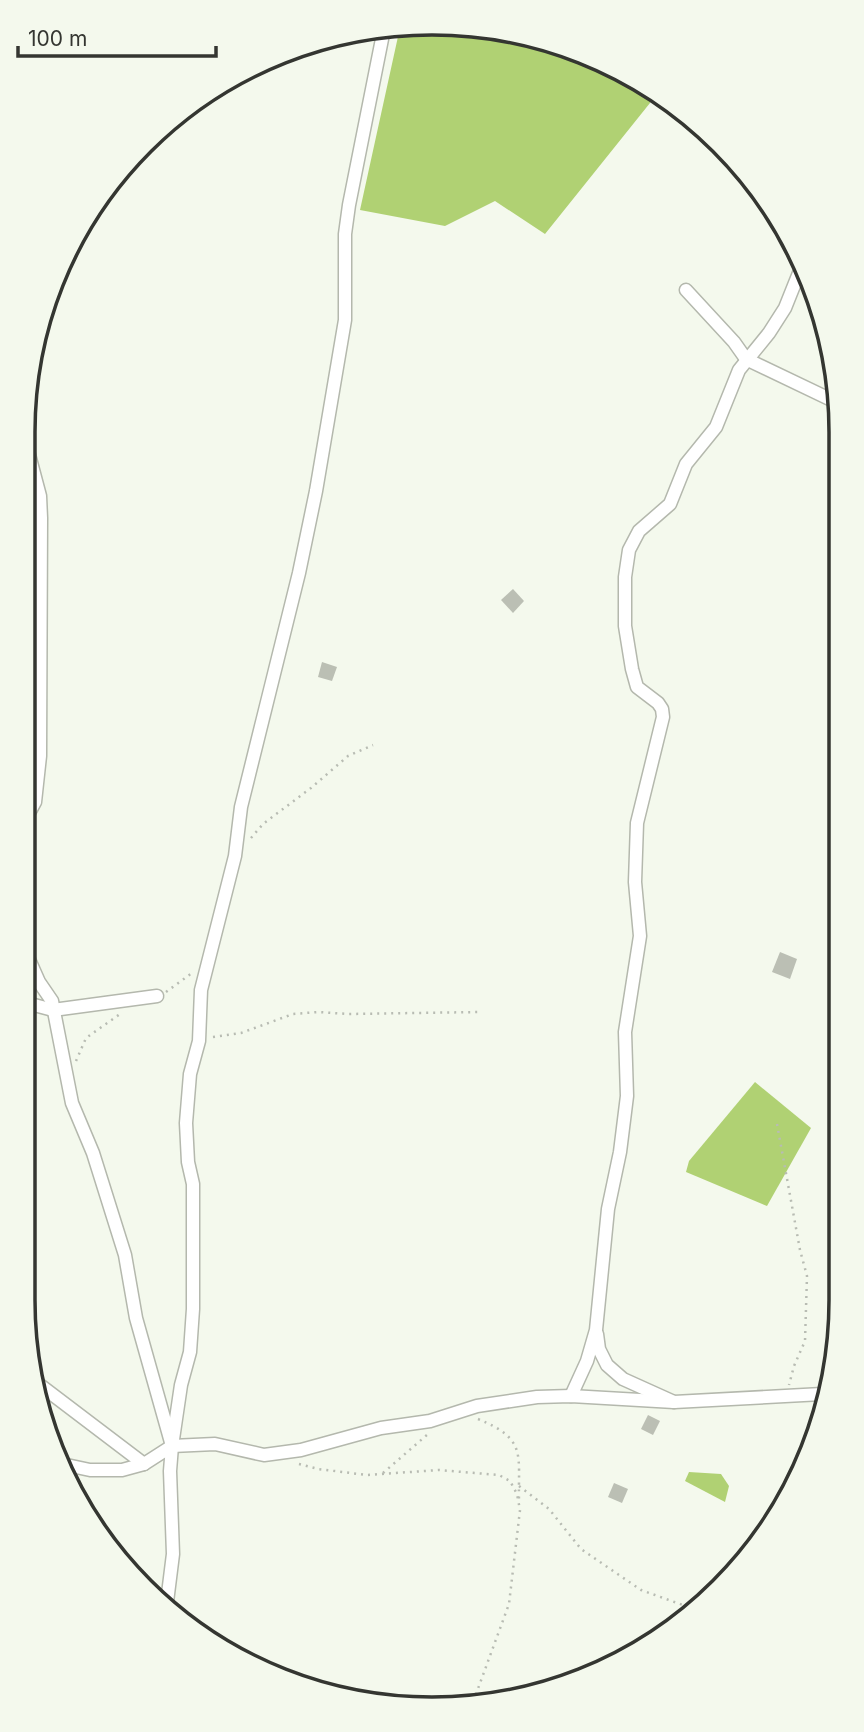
<svg xmlns="http://www.w3.org/2000/svg" width="864" height="1732" font-family="Inter,sans-serif">
  <style>
    .forest { fill: #b0d173 }
    .building { fill: #bbbfb4 }
    .lines { fill: none; stroke-linecap: round; stroke-linejoin: round }
    .street-casing { stroke: #b4b8ad; stroke-width: 15 }
    .path { stroke: #b8bcb3; stroke-width: 2.5; stroke-dasharray: 2 5; stroke-linecap: butt }
    .street { stroke: #fff; stroke-width: 12 }
    .rim { fill: none; stroke: #343631; stroke-width: 3.5 }
  </style>
  <rect width="100%" height="100%" fill="#f4f9ed"/>
  <g class="forest">
    <polygon points="458,24 613,65 658,93 545,234 495,201 445,226 360,210 399,32"/>
    <polygon points="755,1082 811,1128 767,1206 686,1172 689,1161"/>
    <polygon points="689,1472 721,1474 729,1486 725,1502 685,1481"/>
  </g>
  <g class="building">
    <polygon points="513,589 524,601 513,613 501,600"/>
    <polygon points="322,662 337,667 332,681 318,677"/>
    <polygon points="780,952 797,959 790,979 772,972"/>
    <polygon points="648,1415 660,1421 653,1435 641,1429"/>
    <polygon points="614,1483 628,1489 622,1503 608,1497"/>
  </g>
  <g class="lines">
    <defs>
      <g id="street">
        <polyline points="686,290 734,342 746,359 838,403"/>
        <polyline points="23,824 35,802 40,756 41,518 40,496 24,436"/>
        <polyline points="23,946 39,982 52,1001 72,1103 93,1153 125,1255 136,1318 172,1446 170,1471 173,1554 167,1602"/>
        <polyline points="23,1002 53,1010 157,996"/>
        <polyline points="597,1334 599,1349 607,1365 623,1379 674,1402 822,1394"/>
        <polyline points="36,1382 144,1464"/>
        <polyline points="571,1396 587,1361 596,1330 608,1209 620,1152 627,1096 625,1032 640,936 635,882 637,823 663,717 662,709 658,703 637,687 632,669 625,626 625,577 629,550 639,531 670,504 686,464 716,427 739,370 769,333 785,308 803,263"/>
        <polyline points="172,1446 181,1385 190,1352 193,1309 193,1184 188,1162 186,1123 190,1074 199,1041 201,990 235,856 241,807 299,573 316,491 345,320 345,234 349,205 383,34"/>
        <polyline points="62,1464 90,1470 122,1470 144,1464 172,1446 215,1444 264,1455 301,1450 381,1428 430,1421 477,1406 537,1397 571,1396 674,1402"/>
      </g>
    </defs>
    <use href="#street" class="street-casing"/>
    <g class="path">
      <polyline points="251,838 263,824 311,788 348,756 373,745"/>
      <polyline points="166,992 192,973"/>
      <polyline points="213,1037 241,1033 293,1014 318,1012 348,1014 480,1012"/>
      <polyline points="76,1061 86,1038 120,1014"/>
      <polyline points="777,1124 800,1250 807,1276 805,1341 794,1366 789,1385"/>
      <path d="M478 1419C527 1439 518 1454 519 1500"/>
      <polyline points="299,1464 318,1469 367,1475 439,1470 499,1475 510,1481 517,1494 520,1510 509,1604 472,1705"/>
      <polyline points="383,1473 428,1434"/>
      <polyline points="519,1486 549,1509 581,1549 641,1590 694,1609"/>
    </g>
    <use href="#street" class="street"/>
  </g>
  <path d="M0 0H864V1732H0ZM432 35H432A397 397 0 0 1 829 432V1300A397 397 0 0 1 432 1697H432A397 397 0 0 1 35 1300V432A397 397 0 0 1 432 35Z" fill="#f4f9ed" fill-rule="evenodd"/>
  <path class="rim" d="M432 35H432A397 397 0 0 1 829 432V1300A397 397 0 0 1 432 1697H432A397 397 0 0 1 35 1300V432A397 397 0 0 1 432 35Z"/>
  <path d="M18 46v10h198v-10" fill="none" stroke="#343631" stroke-width="3.5"/>
  <text x="28" y="46" font-size="21" fill="#343631" stroke="#f4f9ed" stroke-width="5" paint-order="stroke">100 m</text>
</svg>
